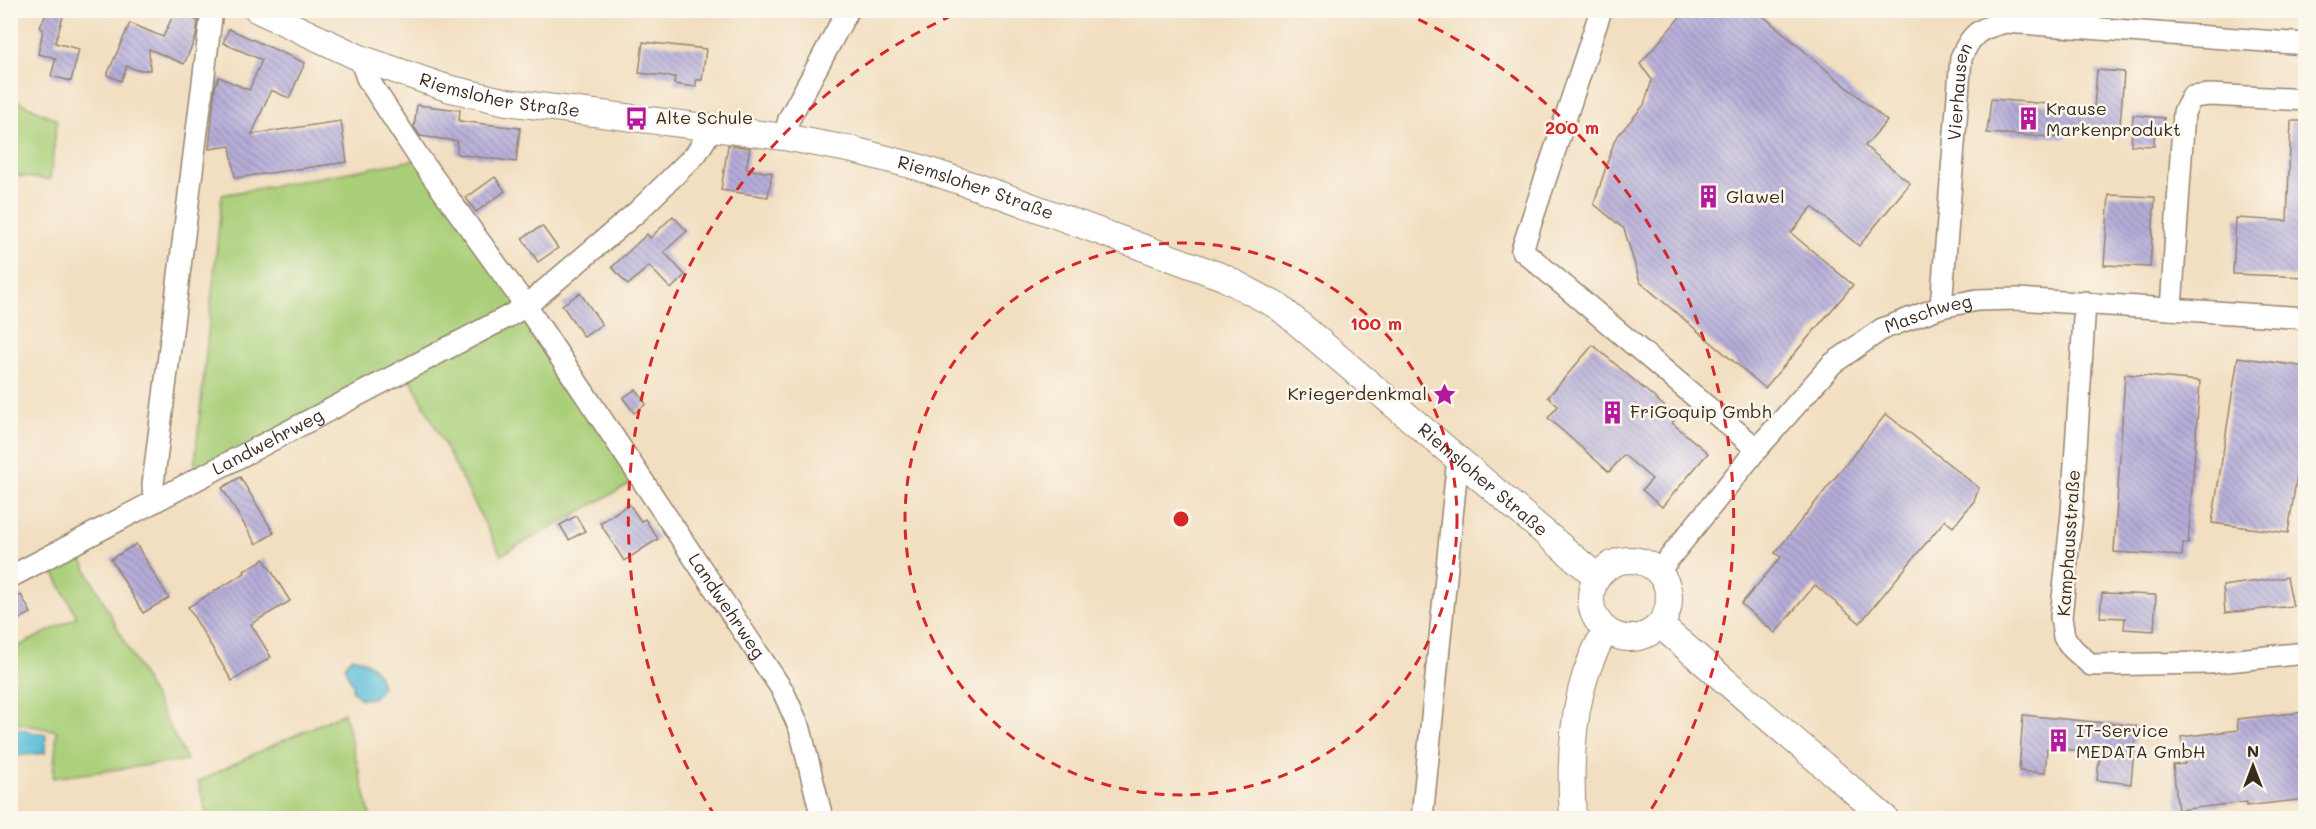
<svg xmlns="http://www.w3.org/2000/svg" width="2316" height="829" font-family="Mali,sans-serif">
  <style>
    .green { fill: #aacf79; stroke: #727c4c; stroke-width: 1.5 }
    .water { fill: #5dbedb; stroke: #4c747c; stroke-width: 1.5 }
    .building { fill: url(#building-back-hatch) }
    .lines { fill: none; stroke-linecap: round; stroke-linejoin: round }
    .minor-casing { stroke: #96846f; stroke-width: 24 }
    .major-casing { stroke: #96846f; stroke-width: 28 }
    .minor { stroke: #fff; stroke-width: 21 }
    .major { stroke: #fff; stroke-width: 26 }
    .ring { fill: none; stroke: #d62828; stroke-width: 3; stroke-dasharray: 10 8 }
    .labels { text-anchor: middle; stroke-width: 5; stroke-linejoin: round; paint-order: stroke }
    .street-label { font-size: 18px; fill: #3b2a1e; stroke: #fbf7ec }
    .poi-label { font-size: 18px; fill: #3b2a1e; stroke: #fbf7ec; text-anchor: start }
    .centre { fill: #d62828; stroke: #fbf7ec; stroke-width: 3 }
    .ring-label { font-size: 18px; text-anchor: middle; font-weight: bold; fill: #d62828; stroke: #fbf7ec; stroke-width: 5; stroke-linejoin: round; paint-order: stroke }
  </style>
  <defs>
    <pattern id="building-back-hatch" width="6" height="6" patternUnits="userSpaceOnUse" patternTransform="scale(1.5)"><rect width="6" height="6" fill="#b5add9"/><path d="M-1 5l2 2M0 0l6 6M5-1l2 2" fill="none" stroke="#948daf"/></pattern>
  </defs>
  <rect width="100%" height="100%" fill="#fbf7ec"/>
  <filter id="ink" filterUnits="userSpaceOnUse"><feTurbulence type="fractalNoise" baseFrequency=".0167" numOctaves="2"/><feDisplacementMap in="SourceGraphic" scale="12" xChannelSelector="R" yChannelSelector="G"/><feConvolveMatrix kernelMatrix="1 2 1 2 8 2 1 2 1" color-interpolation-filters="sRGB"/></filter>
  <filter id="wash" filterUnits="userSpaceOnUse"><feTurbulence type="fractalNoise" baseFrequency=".008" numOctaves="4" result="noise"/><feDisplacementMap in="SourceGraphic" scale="24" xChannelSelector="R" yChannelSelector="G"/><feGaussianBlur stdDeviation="1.35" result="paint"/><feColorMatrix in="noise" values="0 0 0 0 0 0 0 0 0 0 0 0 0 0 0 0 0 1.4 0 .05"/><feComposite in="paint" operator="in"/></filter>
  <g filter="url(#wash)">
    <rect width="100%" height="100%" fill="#f2dec0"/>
    <g class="green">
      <polygon points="11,98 57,120 50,180 11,175"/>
      <polygon points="420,159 641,478 501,555 406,370 193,482 222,195"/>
      <polygon points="73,544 80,557 187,760 53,778 57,731 11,722 11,650 77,617 46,558"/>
      <polygon points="344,713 371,818 208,818 198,782 258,752"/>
    </g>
    <g class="water">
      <path d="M353 657C369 661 380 670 382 688L373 698 361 699 352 690 353 684C347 673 339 666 353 657Z"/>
      <polygon points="11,728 46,735 45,753 14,756 16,746 11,744"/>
    </g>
    <g id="blocks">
      <g class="building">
        <polygon points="48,10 65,10 55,43 79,49 71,81 51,76 56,58 38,54 43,30 40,27"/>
        <polygon points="1686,10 1756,10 1887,121 1865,146 1910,183 1859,246 1812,207 1791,233 1853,285 1765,388 1640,282 1624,229 1594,204 1615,139 1644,105 1652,80 1640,64"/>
        <polygon points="175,11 198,21 196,37 184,64 149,49 150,70 137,70 127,66 121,81 107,75 130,23 163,37"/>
        <polygon points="229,29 305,63 289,98 271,90 252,134 341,121 347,162 235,178 230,146 209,149 215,87 219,77 249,90 262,60 223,43"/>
        <polygon points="643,42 706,49 702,80 696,80 696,87 674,84 675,77 639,73"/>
        <polygon points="2097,70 2124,72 2120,126 2068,126 2067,138 1987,133 1991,99 2094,108"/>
        <polygon points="417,105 460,110 459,121 520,128 516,162 457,154 457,141 420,136 414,127"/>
        <polygon points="2133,115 2164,118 2163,135 2154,135 2154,146 2131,145"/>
        <polygon points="2291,121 2306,121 2306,277 2233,274 2236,218 2287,221"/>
        <polygon points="728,145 750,148 746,169 772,173 768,197 721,190"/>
        <polygon points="495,177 505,191 476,212 466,198"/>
        <polygon points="2109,195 2155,197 2150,267 2104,265"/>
        <polygon points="673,216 687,231 664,252 685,275 671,289 649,266 628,285 612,267 647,234 650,238"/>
        <polygon points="542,226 558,248 538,262 522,238"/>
        <polygon points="580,293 602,324 584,337 562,305"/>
        <polygon points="1593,345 1677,417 1672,423 1708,453 1662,507 1642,490 1652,479 1624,455 1609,472 1548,418 1558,406 1548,397"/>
        <polygon points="2238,357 2306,367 2306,415 2288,533 2212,523"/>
        <polygon points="2125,374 2200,381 2188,544 2183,544 2182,556 2114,552"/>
        <polygon points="636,389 646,404 634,413 623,398"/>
        <polygon points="1886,414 1979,488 1974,501 1953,527 1945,520 1860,623 1815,585 1775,633 1741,604 1781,557 1775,553"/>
        <polygon points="240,477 274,533 256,544 222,488"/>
        <polygon points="629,504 641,521 645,519 658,539 624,561 600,523"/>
        <polygon points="576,516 585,531 569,540 560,525"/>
        <polygon points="136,544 169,598 143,613 111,559"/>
        <polygon points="264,559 290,601 251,624 271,657 232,681 188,607 245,573 244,571"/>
        <polygon points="2287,577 2293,606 2225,613 2223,586"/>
        <polygon points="2102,593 2156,595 2154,631 2124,629 2125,618 2100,617"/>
        <polygon points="21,595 31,613 10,624 10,600"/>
        <polygon points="2306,712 2306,799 2246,806 2246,802 2178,810 2173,765 2185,764 2181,737 2238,730 2237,719"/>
        <polygon points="2023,715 2136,726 2131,784 2097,780 2100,752 2047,748 2045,773 2019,771"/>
      </g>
    </g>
  </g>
  <g filter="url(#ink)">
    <use href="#blocks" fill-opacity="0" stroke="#96846f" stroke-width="1.5"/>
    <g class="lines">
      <defs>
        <g id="minor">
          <polyline points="1601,10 1522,250 1757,449"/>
          <path id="s1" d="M360 58 367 78 420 159 526 306 783 691 800 729 822 818"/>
          <polyline points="784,137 789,119 848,10"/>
          <polyline points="2085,302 2072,513 2061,617 2064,637 2073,649 2091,665 2208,663 2306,653"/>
          <path id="s2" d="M1941 307 1961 58C1971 33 1980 28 2006 22L2306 44"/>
          <polyline points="2171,309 2184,112 2192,97 2210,95 2306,100"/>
          <polyline points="154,502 153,484 212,10"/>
          <path id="s3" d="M1658 572 1757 449 1832 364 1882 329 1941 307 1977 300 2017 299 2306 318"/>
          <path id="s4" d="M10 577 509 316 526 306 637 212 696 154 713 127"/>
          <polyline points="1422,818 1458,457"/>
        </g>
        <g id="major">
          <path id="s5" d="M258 10 360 58 447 88 507 102 784 137 853 150 918 167 998 194 1223 277 1279 307 1597 577"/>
          <circle cx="1630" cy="599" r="39"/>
          <polyline points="1660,625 1885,818"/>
          <path d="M1573 818C1569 758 1572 683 1606 631"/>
        </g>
      </defs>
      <use href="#minor" class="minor-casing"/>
      <use href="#major" class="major-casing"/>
      <use href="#minor" class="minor"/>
      <use href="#major" class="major"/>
    </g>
  </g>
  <g class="ring">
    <circle cx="1181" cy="519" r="276"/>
    <path d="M715 816A553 553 0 0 1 960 12M1402 12A553 553 0 0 1 1647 816"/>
  </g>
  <defs>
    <symbol id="bus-bare" viewBox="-9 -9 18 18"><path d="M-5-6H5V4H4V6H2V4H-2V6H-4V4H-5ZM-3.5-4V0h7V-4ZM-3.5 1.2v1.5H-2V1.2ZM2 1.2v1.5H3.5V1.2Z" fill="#b5179e" stroke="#fbf7ec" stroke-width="2.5" paint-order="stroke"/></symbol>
    <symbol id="building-bare" viewBox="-9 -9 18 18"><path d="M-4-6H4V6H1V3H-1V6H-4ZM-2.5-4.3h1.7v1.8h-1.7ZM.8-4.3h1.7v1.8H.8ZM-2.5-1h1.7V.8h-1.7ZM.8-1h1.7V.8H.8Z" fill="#b5179e" stroke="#fbf7ec" stroke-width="2.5" paint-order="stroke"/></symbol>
    <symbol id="sight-bare" viewBox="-9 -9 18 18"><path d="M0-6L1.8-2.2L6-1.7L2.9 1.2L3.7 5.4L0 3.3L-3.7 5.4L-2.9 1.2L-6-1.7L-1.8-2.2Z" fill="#b5179e" stroke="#fbf7ec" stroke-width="2.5" paint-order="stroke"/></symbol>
  </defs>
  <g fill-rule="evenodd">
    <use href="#bus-bare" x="620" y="102" width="33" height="33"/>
    <use href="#building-bare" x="2012" y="102" width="33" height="33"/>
    <use href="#building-bare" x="1692" y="180" width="33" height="33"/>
    <use href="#sight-bare" x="1428" y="378" width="33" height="33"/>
    <use href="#building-bare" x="1596" y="396" width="33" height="33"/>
    <use href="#building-bare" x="2042" y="724" width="33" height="33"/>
  </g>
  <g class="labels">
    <g class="street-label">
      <text dy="6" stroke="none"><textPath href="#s2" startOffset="216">Vierhausen</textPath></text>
      <text dy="6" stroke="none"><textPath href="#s5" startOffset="258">Riemsloher Straße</textPath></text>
      <text dy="6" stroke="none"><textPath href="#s5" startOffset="744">Riemsloher Straße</textPath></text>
      <text dy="6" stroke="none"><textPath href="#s3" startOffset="381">Maschweg</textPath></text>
      <text dy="6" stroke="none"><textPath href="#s4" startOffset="291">Landwehrweg</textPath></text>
      <text dy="6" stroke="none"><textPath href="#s5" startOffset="1338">Riemsloher Straße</textPath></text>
      <text transform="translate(2069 543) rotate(-86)" y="6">Kamphausstraße</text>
      <text dy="6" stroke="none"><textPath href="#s1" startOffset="660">Landwehrweg</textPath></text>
    </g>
    <g class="poi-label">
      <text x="2046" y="115">Krause<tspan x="2046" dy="21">Markenprodukt</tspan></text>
      <text x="655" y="124">Alte Schule</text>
      <text x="1726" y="203">Glawel</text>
      <text x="1427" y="400" text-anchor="end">Kriegerdenkmal</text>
      <text x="1630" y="418">FriGoquip Gmbh</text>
      <text x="2076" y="737">IT-Service<tspan x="2076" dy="21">MEDATA GmbH</tspan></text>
    </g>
  </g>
  <circle cx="1181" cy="519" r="9" class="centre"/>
  <g class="ring-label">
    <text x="1572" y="134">200 m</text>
    <text x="1376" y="330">100 m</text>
  </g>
  <rect width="2316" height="829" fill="none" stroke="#fbf7ec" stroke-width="36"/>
  <g transform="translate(2253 766)" stroke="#fbf7ec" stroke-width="4.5" paint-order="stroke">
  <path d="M0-4.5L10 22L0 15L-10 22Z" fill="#3b2a1e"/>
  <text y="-9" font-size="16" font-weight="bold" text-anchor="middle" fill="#3b2a1e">N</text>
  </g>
</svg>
